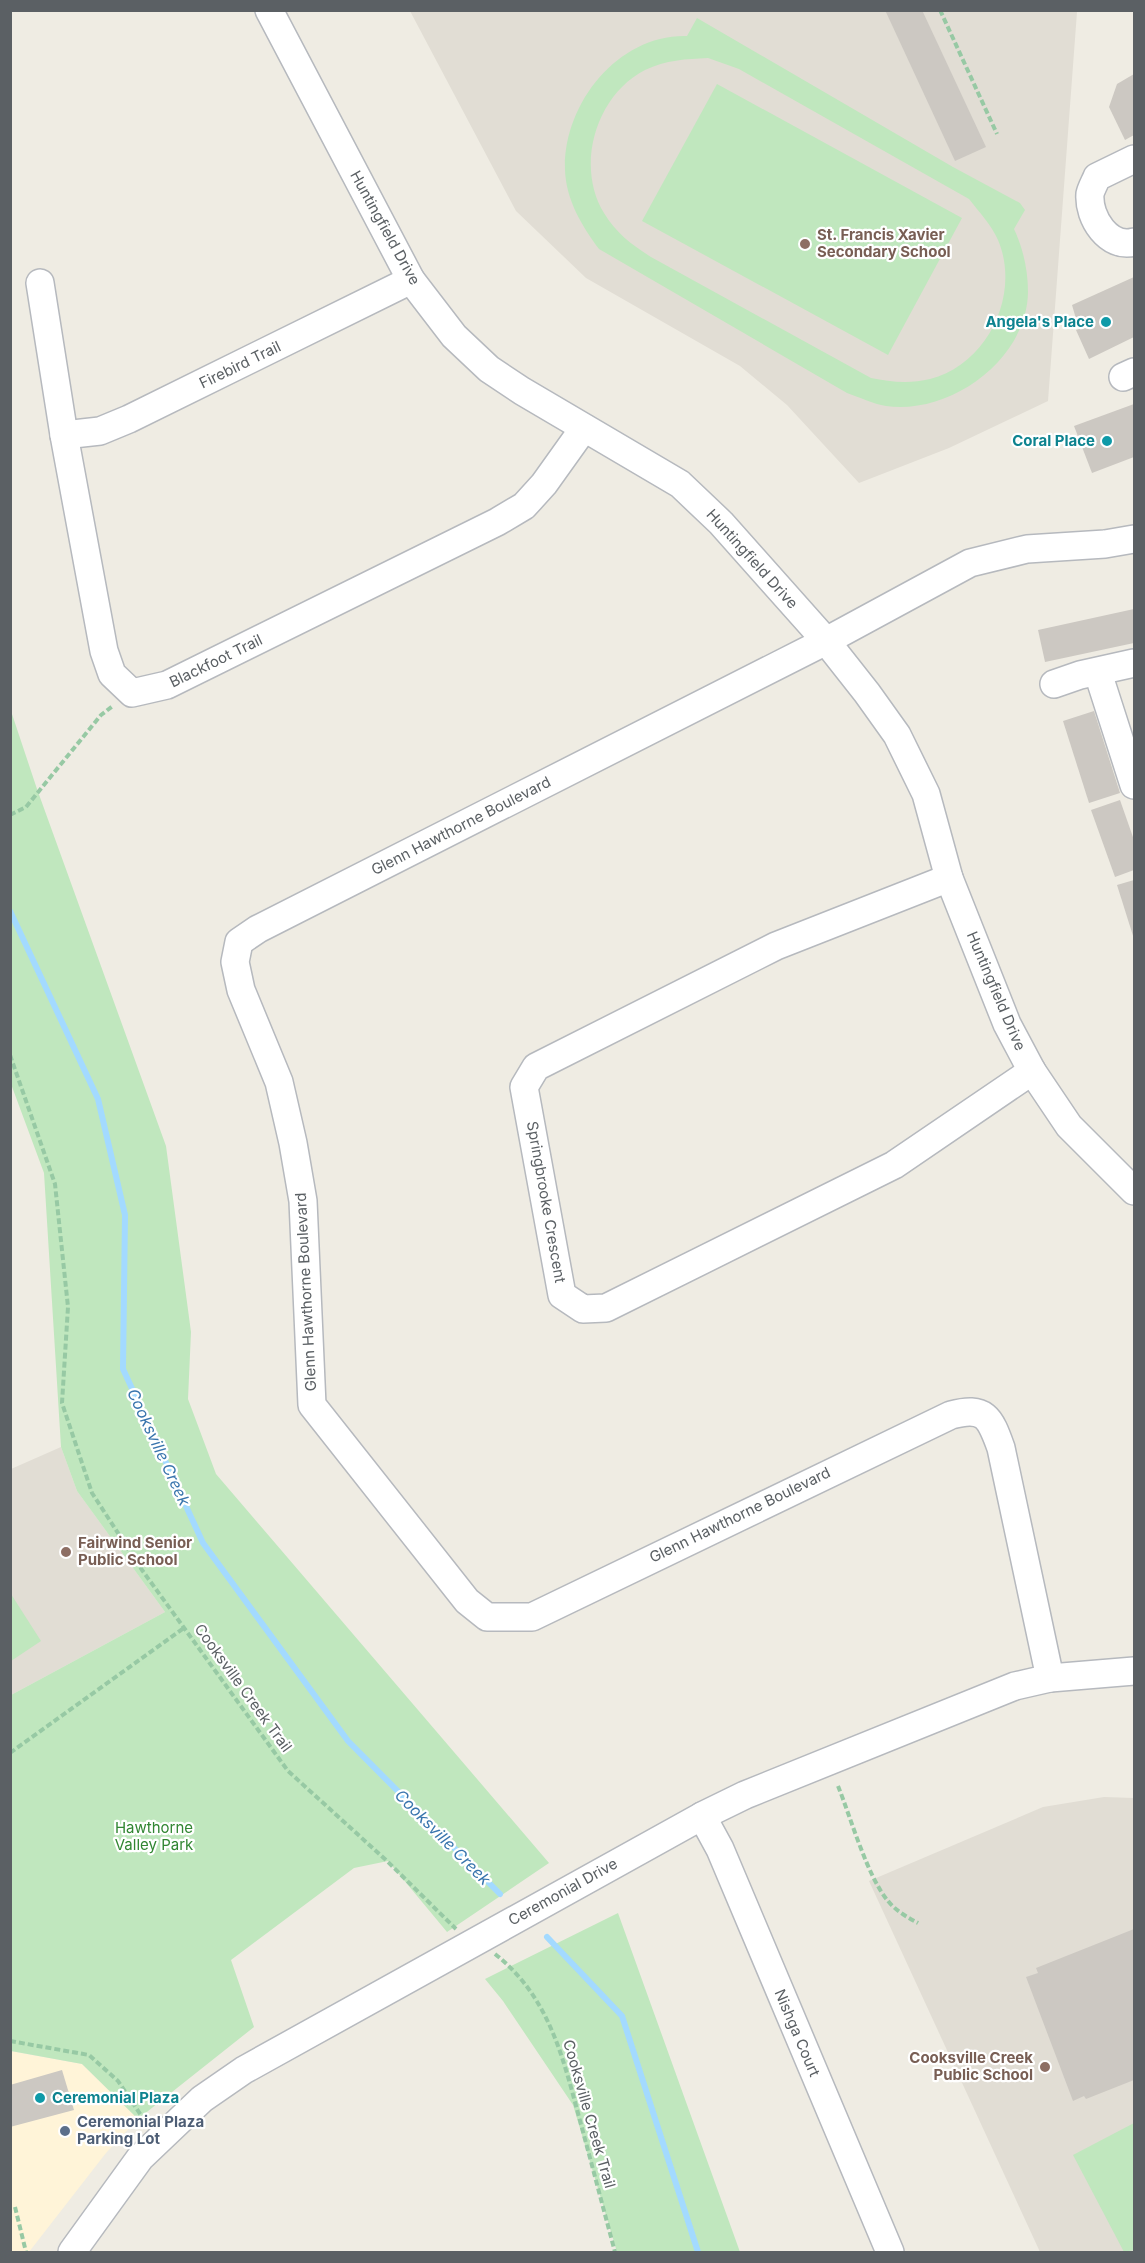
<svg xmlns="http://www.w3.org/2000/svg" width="1145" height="2263" font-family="Inter,sans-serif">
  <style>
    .commercial { fill: #fff4d8 }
    .education { fill: #e1ddd4 }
    .green { fill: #c0e7be; fill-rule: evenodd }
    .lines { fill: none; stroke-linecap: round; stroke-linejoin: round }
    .stream { stroke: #a3daff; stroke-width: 6 }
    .building { fill: #ccc8c2 }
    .minor-casing { stroke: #b6b9be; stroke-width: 30 }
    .path { stroke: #97c9a4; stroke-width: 4; stroke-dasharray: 6 3; stroke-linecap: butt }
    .minor { stroke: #fff; stroke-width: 27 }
    .education-dot { fill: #8d6e63; stroke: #fff; stroke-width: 2 }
    .culture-dot { fill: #0f9aa8; stroke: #fff; stroke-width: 2 }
    .service-dot { fill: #5c6f8a; stroke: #fff; stroke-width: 2 }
    .labels { text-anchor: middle; stroke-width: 4.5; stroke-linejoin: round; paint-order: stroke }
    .street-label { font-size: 15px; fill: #5b6064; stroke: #fff }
    .education-label { font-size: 15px; font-weight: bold; fill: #785e54; stroke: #fff; text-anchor: start }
    .culture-label { font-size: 15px; font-weight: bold; fill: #0d838f; stroke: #fff; text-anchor: end }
    .park-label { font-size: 15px; fill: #318632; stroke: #fff }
    .service-label { font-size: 15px; font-weight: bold; fill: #4e5e75; stroke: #fff; text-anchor: start }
    .water-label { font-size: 16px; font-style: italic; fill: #3975ad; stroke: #fff }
  </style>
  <rect width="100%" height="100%" fill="#efece3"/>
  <polygon class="commercial" points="10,2051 82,2064 138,2119 106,2153 29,2252 11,2252"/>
  <g class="education">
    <polygon points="410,11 1080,11 1077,12 1048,401 949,448 859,483 787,405 740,366 586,278 516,211"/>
    <polygon points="61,1447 77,1491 165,1612 11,1695 11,1469"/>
    <polygon points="1104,1797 1134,1798 1134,2252 1040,2252 869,1881 1043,1807"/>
  </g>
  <g class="green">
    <path d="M697 18 953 167 1020 203 1025 210 1014 229C1023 248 1028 270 1028 292 1027 360 950 415 886 406 873 404 859 397 847 393L599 249C582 226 566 200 565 170 563 104 618 34 687 36ZM708 58 739 69 969 199C979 212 991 224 998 240 1021 294 988 364 930 379 910 384 890 382 871 378L651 257C632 245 616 233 604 213 575 166 596 95 645 70 666 60 686 59 708 58Z"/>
    <polygon points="717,84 962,218 888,355 642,221"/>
    <polygon points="10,708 37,789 166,1146 191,1332 188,1399 216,1474 549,1863 447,1932 388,1861 354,1868 231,1960 254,2027 138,2119 82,2064 11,2051 11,1695 165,1612 77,1491 61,1447 44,1173 11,1084"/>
    <polygon points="11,1594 41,1641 11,1661 10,1661"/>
    <polygon points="618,1913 740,2252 617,2252 573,2105 503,2001 485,1979"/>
    <polygon points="1134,2123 1134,2250 1124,2252 1073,2155"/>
  </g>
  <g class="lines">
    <g class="stream">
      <polyline points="10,911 98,1099 125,1215 123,1369 203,1543 348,1741 500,1894"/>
      <polyline points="547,1937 622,2016 698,2252"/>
    </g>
  </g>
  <g class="building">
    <polygon points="885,10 922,10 986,147 955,161"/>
    <polygon points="1134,74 1134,135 1125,140 1109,107 1117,84"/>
    <polygon points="1134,277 1134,337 1089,359 1076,330 1079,329 1072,305"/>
    <polygon points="1134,404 1134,457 1092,473 1074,426"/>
    <polygon points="1134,609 1134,643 1045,662 1038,630"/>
    <polygon points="1094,711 1120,793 1089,803 1063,721"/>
    <polygon points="1120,800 1134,840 1134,870 1115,877 1091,810"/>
    <polygon points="1134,880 1134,939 1117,885"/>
    <polygon points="1134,1929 1134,2080 1086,2099 1084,2096 1073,2101 1026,1977 1038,1973 1036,1968"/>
    <polygon points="62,2070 74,2110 10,2127 10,2085"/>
  </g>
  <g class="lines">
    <defs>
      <g id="minor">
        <polyline points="269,10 411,280 454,336 489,369 522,391 680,484 721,523 826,641 867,693 897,735 926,794 949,878 1007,1024 1032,1071 1069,1126 1134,1191"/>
        <path d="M1134 159 1097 177C1095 182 1091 189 1090 194 1088 218 1109 249 1134 242"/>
        <polyline points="40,283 64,435 104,651 112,674 132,693 167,685 497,522 524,506 544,484 584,428"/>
        <polyline points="1123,377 1134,372"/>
        <polyline points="64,435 100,431 129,419 411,280"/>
        <polyline points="1098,673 1134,785"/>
        <polyline points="1054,684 1080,675 1134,663"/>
        <polyline points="949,878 776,946 536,1067 524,1087 562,1295 583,1309 606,1308 894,1165 1032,1071"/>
        <path d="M1050 1678 1001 1448C990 1417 985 1406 951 1415L532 1617H487L467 1601 312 1405 303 1201 293 1143 279 1082 241 990 235 962 239 942 258 929 826 641 970 563 1027 549 1105 544 1134 539"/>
        <polyline points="702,1816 720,1849 890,2252"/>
        <polyline points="72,2252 140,2158 202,2099 244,2070 702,1816 745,1795 1015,1686 1050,1678 1134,1671"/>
      </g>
    </defs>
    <use href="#minor" class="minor-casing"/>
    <g class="path">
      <polyline points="940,10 997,134"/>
      <polyline points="10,815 26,807 101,715 114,705"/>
      <polyline points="10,1055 55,1184 68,1307 62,1403 92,1493 142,1570 288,1771 387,1861 456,1929"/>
      <polyline points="10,1753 184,1628"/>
      <path d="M838 1786C851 1818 867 1876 888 1901 896 1911 907 1917 918 1923"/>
      <path d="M495 1954C552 1999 564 2063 582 2128 593 2169 604 2211 615 2252"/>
      <polyline points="10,2041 89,2055 118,2081 147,2124"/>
      <polyline points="15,2207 26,2252"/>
    </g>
    <use href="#minor" class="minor"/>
  </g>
  <g class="education-dot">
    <circle cx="805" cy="244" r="6"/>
    <circle cx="66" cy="1552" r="6"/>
    <circle cx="1045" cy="2067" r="6"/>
  </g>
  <g class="culture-dot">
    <circle cx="1106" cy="322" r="6"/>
    <circle cx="1107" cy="441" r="6"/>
    <circle cx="40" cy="2098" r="6"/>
  </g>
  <circle class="service-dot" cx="65" cy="2131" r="6"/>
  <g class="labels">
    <g class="street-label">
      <text transform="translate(385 228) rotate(61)" y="5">Huntingfield Drive</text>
      <text transform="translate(240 365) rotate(-26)" y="5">Firebird Trail</text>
      <text transform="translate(752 559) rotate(48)" y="5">Huntingfield Drive</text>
      <text transform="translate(216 661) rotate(-26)" y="5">Blackfoot Trail</text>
      <text transform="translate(461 826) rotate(-27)" y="5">Glenn Hawthorne Boulevard</text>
      <text transform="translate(996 991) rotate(67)" y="5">Huntingfield Drive</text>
      <text transform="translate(546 1202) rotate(80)" y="5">Springbrooke Crescent</text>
      <text transform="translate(306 1292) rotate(-93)" y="5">Glenn Hawthorne Boulevard</text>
      <text transform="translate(740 1515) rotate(-26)" y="5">Glenn Hawthorne Boulevard</text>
      <text transform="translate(243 1688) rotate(54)" y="5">Cooksville Creek Trail</text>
      <text transform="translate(563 1892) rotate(-29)" y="5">Ceremonial Drive</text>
      <text transform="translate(797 2033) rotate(67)" y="5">Nishga Court</text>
      <text transform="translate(589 2114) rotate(74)" y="5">Cooksville Creek Trail</text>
    </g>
    <g class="education-label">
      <text x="817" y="240">St. Francis Xavier<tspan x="817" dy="17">Secondary School</tspan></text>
      <text x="78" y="1548">Fairwind Senior<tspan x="78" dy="17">Public School</tspan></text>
      <text x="1033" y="2063" text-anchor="end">Cooksville Creek<tspan x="1033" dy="17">Public School</tspan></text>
    </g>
    <g class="culture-label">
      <text x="1094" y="327">Angela's Place</text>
      <text x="1095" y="446">Coral Place</text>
      <text x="52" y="2103" text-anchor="start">Ceremonial Plaza</text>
    </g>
    <g class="park-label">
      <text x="154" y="1833">Hawthorne<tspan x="154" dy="17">Valley Park</tspan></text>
    </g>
    <g class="service-label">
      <text x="77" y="2127">Ceremonial Plaza<tspan x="77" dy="17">Parking Lot</tspan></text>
    </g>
    <g class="water-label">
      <text transform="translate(159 1447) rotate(65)" y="6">Cooksville Creek</text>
      <text transform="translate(443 1837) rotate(45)" y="6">Cooksville Creek</text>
    </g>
  </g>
  <rect width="1145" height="2263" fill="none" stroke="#5b6064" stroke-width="24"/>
</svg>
